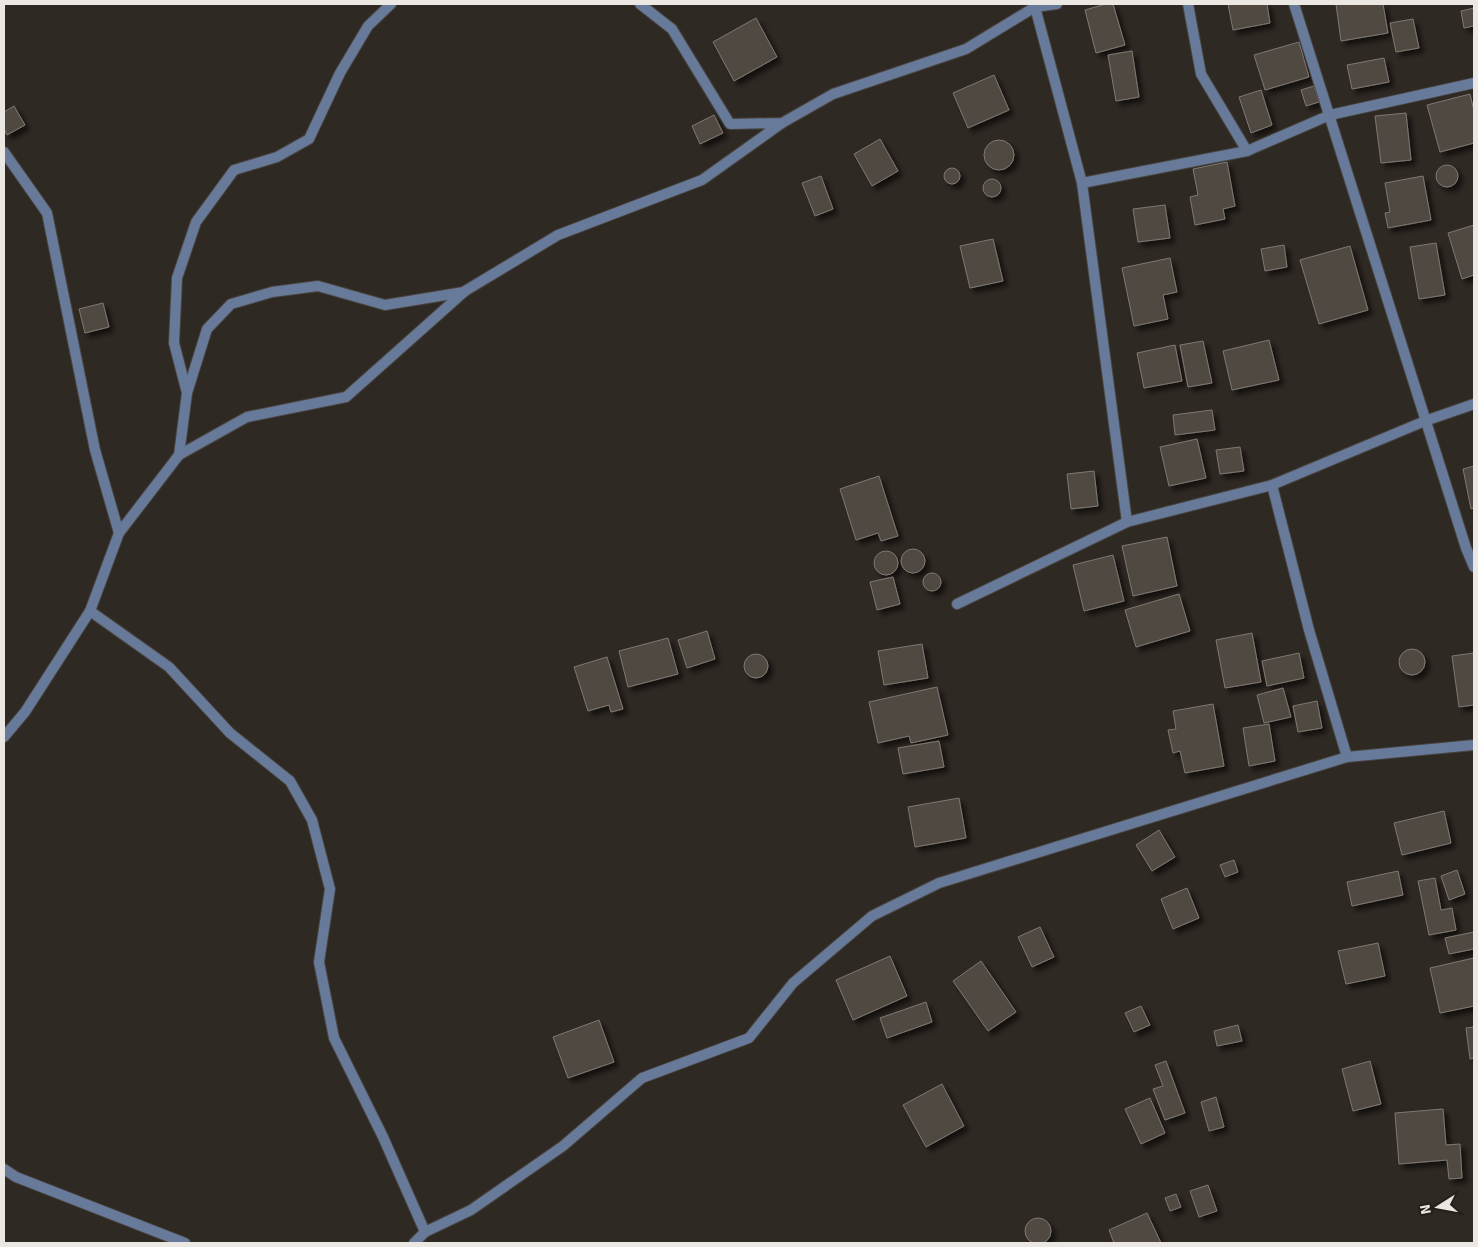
<svg xmlns="http://www.w3.org/2000/svg" width="1478" height="1247" font-family="Signika,sans-serif">
  <style>
    .building { fill: #504943; stroke: #7f7871; filter: url(#shadow) }
    .lines { fill: none; stroke-linecap: round; stroke-linejoin: round }
    .lane-casing { stroke: #49443f; stroke-width: 12 }
    .street-casing { stroke: #49443f; stroke-width: 12 }
    .lane { stroke: #677a9a; stroke-width: 10 }
    .street { stroke: #677a9a; stroke-width: 10 }
  </style>
  <defs>
    <filter id="shadow"><feDropShadow dx="4.5" dy="4.5" stdDeviation="2.5" flood-color="#0009"/></filter>
  </defs>
  <rect width="100%" height="100%" fill="#2f2924"/>
  <g class="building">
    <polygon points="1106,4 1113,4 1125,45 1096,53 1085,10"/>
    <polygon points="1228,4 1267,4 1270,23 1233,30"/>
    <polygon points="1336,4 1383,4 1388,33 1341,41"/>
    <polygon points="1474,8 1474,26 1464,28 1461,11"/>
    <polygon points="756,18 777,57 734,81 713,42"/>
    <polygon points="1413,19 1419,48 1396,52 1390,23"/>
    <polygon points="1299,42 1309,77 1265,90 1254,55"/>
    <polygon points="1132,51 1139,97 1116,101 1108,55"/>
    <polygon points="1384,58 1389,82 1352,89 1347,65"/>
    <polygon points="994,75 1009,110 968,128 953,93"/>
    <polygon points="1314,86 1319,102 1306,106 1301,90"/>
    <polygon points="1261,90 1272,125 1251,133 1239,97"/>
    <polygon points="1470,94 1474,111 1474,143 1440,152 1427,105"/>
    <polygon points="14,106 25,125 7,135 4,129 4,112"/>
    <polygon points="1406,113 1411,160 1381,163 1375,116"/>
    <polygon points="714,115 723,133 700,144 692,126"/>
    <polygon points="880,139 898,171 872,186 854,154"/>
    <circle cx="999" cy="155" r="15"/>
    <polygon points="1227,162 1235,206 1223,209 1225,219 1195,225 1190,197 1198,195 1193,169"/>
    <circle cx="1447" cy="176" r="11"/>
    <circle cx="952" cy="176" r="8"/>
    <polygon points="821,176 833,209 815,216 802,183"/>
    <polygon points="1423,176 1431,220 1388,228 1385,213 1390,212 1385,183"/>
    <circle cx="992" cy="188" r="9"/>
    <polygon points="1165,205 1170,238 1138,242 1133,209"/>
    <polygon points="1474,225 1474,275 1462,279 1448,233"/>
    <polygon points="993,239 1003,281 970,288 960,246"/>
    <polygon points="1436,243 1445,295 1419,299 1410,247"/>
    <polygon points="1284,245 1287,267 1265,271 1261,249"/>
    <polygon points="1350,246 1368,310 1319,324 1300,260"/>
    <polygon points="1170,258 1177,292 1163,295 1168,319 1134,326 1122,268"/>
    <polygon points="103,303 109,327 85,333 79,309"/>
    <polygon points="1269,340 1279,380 1232,390 1223,351"/>
    <polygon points="1203,341 1212,383 1188,387 1180,345"/>
    <polygon points="1175,345 1182,381 1144,388 1137,353"/>
    <polygon points="1212,410 1215,430 1175,435 1173,415"/>
    <polygon points="1197,439 1206,478 1169,486 1160,447"/>
    <polygon points="1240,447 1244,471 1220,474 1216,450"/>
    <polygon points="1474,466 1474,508 1471,509 1463,469"/>
    <polygon points="1094,471 1098,506 1071,509 1067,474"/>
    <polygon points="879,476 898,536 881,541 878,533 856,540 840,489"/>
    <polygon points="1167,537 1177,586 1133,596 1122,546"/>
    <circle cx="913" cy="561" r="12"/>
    <circle cx="886" cy="563" r="12"/>
    <polygon points="1113,555 1124,601 1084,611 1073,565"/>
    <circle cx="932" cy="582" r="9"/>
    <polygon points="893,577 900,604 877,610 870,582"/>
    <polygon points="1179,594 1190,631 1136,647 1125,610"/>
    <polygon points="707,631 715,659 687,668 678,640"/>
    <polygon points="1252,633 1261,682 1225,688 1216,640"/>
    <polygon points="668,638 678,674 628,687 619,651"/>
    <polygon points="922,644 928,678 884,685 878,651"/>
    <circle cx="1412" cy="662" r="13"/>
    <polygon points="1299,653 1304,678 1267,686 1262,661"/>
    <polygon points="1474,653 1474,705 1459,707 1452,656"/>
    <circle cx="756" cy="666" r="12"/>
    <polygon points="607,657 623,709 611,712 609,705 588,711 574,667"/>
    <polygon points="937,687 948,735 911,743 909,736 878,743 869,702"/>
    <polygon points="1283,688 1291,717 1264,723 1257,695"/>
    <polygon points="1317,701 1322,728 1298,732 1293,706"/>
    <polygon points="1213,704 1224,766 1185,773 1180,751 1173,753 1168,730 1176,729 1173,711"/>
    <polygon points="1269,724 1275,761 1249,766 1243,728"/>
    <polygon points="939,741 944,767 903,774 898,748"/>
    <polygon points="959,798 966,838 915,847 908,807"/>
    <polygon points="1444,811 1451,843 1402,855 1394,823"/>
    <polygon points="1159,830 1175,857 1152,871 1136,845"/>
    <polygon points="1234,860 1238,872 1225,877 1220,865"/>
    <polygon points="1457,870 1465,894 1449,900 1441,876"/>
    <polygon points="1398,871 1403,895 1352,906 1347,882"/>
    <polygon points="1435,878 1441,910 1452,908 1456,930 1429,935 1418,881"/>
    <polygon points="1187,888 1199,918 1173,929 1161,899"/>
    <polygon points="1040,927 1054,957 1032,967 1018,937"/>
    <polygon points="1474,932 1474,949 1449,954 1445,938"/>
    <polygon points="1378,943 1385,976 1346,984 1338,951"/>
    <polygon points="890,956 907,996 853,1020 836,980"/>
    <polygon points="1474,958 1474,1006 1440,1013 1430,968"/>
    <polygon points="981,961 1016,1012 988,1031 953,981"/>
    <polygon points="926,1002 932,1022 887,1038 880,1018"/>
    <polygon points="1141,1006 1150,1025 1134,1032 1125,1013"/>
    <polygon points="599,1020 614,1062 568,1078 553,1037"/>
    <polygon points="1238,1025 1242,1041 1217,1046 1214,1031"/>
    <polygon points="1474,1027 1474,1058 1470,1059 1466,1028"/>
    <polygon points="1166,1061 1185,1113 1165,1120 1153,1089 1163,1086 1155,1065"/>
    <polygon points="1370,1061 1381,1104 1353,1111 1342,1069"/>
    <polygon points="942,1084 964,1126 926,1147 903,1105"/>
    <polygon points="1216,1097 1224,1127 1209,1131 1201,1102"/>
    <polygon points="1150,1098 1165,1133 1141,1144 1125,1109"/>
    <polygon points="1443,1109 1446,1145 1460,1144 1462,1178 1449,1179 1447,1160 1399,1164 1395,1113"/>
    <polygon points="1208,1185 1217,1211 1199,1217 1190,1191"/>
    <polygon points="1176,1194 1181,1207 1170,1211 1165,1198"/>
    <polygon points="1147,1213 1161,1243 1114,1243 1109,1230"/>
    <circle cx="1038" cy="1231" r="13"/>
  </g>
  <g class="lines">
    <defs>
      <polyline id="lane" points="957,604 1127,522 1272,485"/>
      <g id="street">
        <polyline points="640,4 672,29 730,124 782,123 833,94 966,49 1035,7 1057,4"/>
        <polyline points="1188,4 1201,74 1247,151"/>
        <polyline points="1294,4 1466,548 1474,567"/>
        <polyline points="1035,7 1082,183 1127,522"/>
        <polyline points="4,152 47,213 95,450 119,533"/>
        <polyline points="1082,183 1247,151 1330,115 1474,83"/>
        <polyline points="187,393 207,329 231,304 272,292 318,286 385,305 464,292"/>
        <polyline points="1474,404 1425,421 1272,485 1309,630 1347,757 1474,745"/>
        <polyline points="179,455 247,417 346,397 465,291 558,235 702,180 782,123"/>
        <polyline points="90,611 169,667 230,733 290,781 312,820 330,889 319,962 334,1038 383,1137 425,1232 471,1210 563,1146 642,1078 749,1038 793,983 872,916 939,883 1347,757"/>
        <polyline points="4,737 25,712 90,611 119,533 179,455 187,393 174,343 177,278 196,222 234,170 277,157 309,139 340,73 368,26 391,4"/>
        <polyline points="4,1169 16,1177 185,1243"/>
        <polyline points="414,1243 425,1232"/>
      </g>
    </defs>
    <use href="#lane" class="lane-casing"/>
    <use href="#street" class="street-casing"/>
    <use href="#lane" class="lane"/>
    <use href="#street" class="street"/>
  </g>
  <rect width="1478" height="1247" fill="none" stroke="#ebe7e3" stroke-width="10"/>
  <g transform="translate(1438 1207) rotate(259)" stroke="#251f1a" stroke-width="4" paint-order="stroke">
  <path d="M0-4L9 19L0 12L-9 19Z" fill="#ebe7e3"/>
  <text y="-8" font-size="14" font-weight="bold" text-anchor="middle" fill="#ebe7e3">N</text>
  </g>
</svg>
